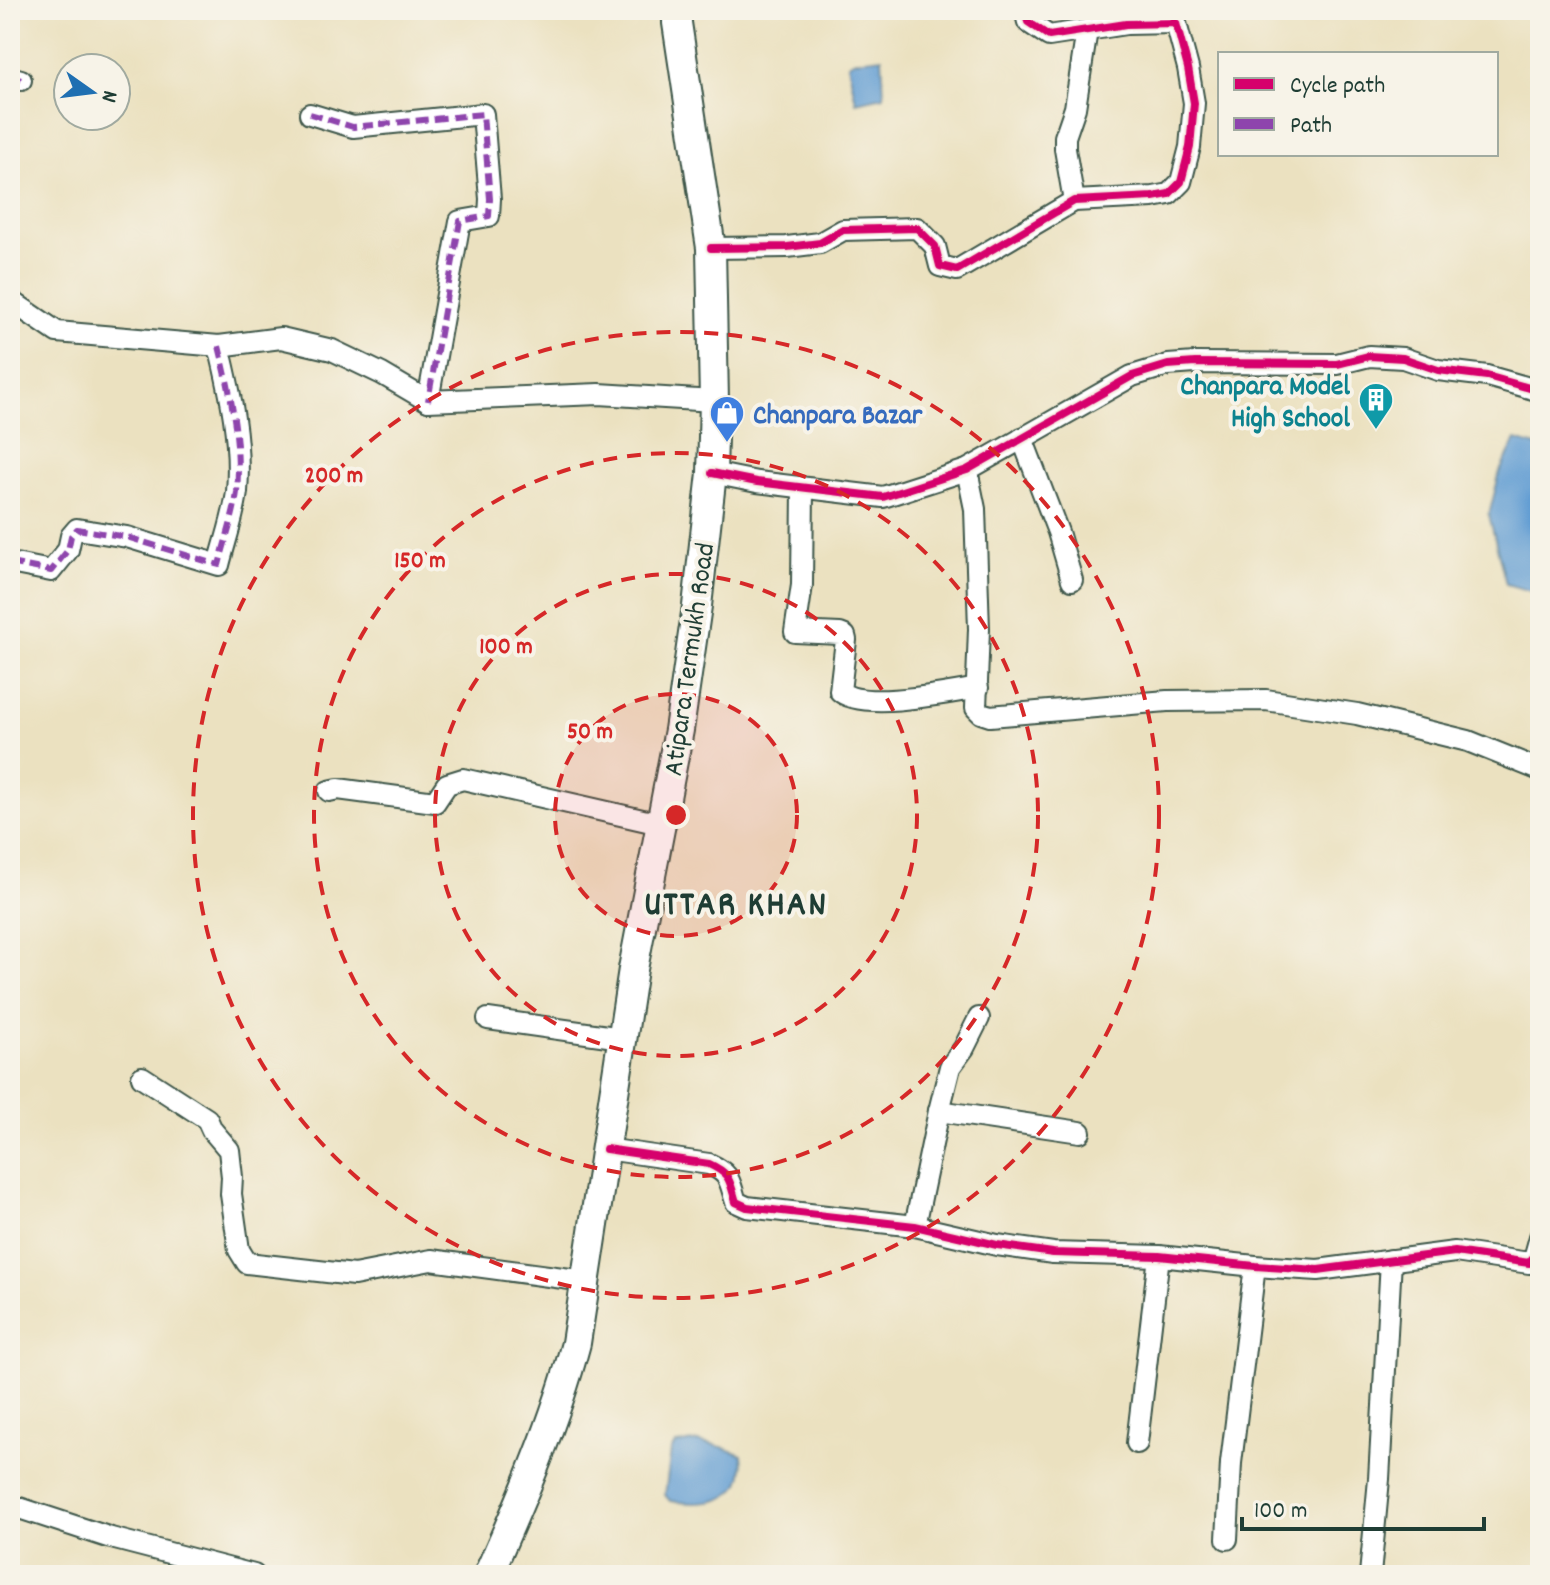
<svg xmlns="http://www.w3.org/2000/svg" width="1550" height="1585" font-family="Dekko,sans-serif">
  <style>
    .water { fill: #639ed3; stroke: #416e84; stroke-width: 2 }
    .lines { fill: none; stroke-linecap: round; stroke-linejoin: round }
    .street-casing { stroke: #3e5649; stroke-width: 24 }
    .secondary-casing { stroke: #3e5649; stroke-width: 32 }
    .street { stroke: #fff; stroke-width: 20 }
    .secondary { stroke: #fff; stroke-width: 28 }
    .quiet { stroke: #8e44ad; stroke-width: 6; stroke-dasharray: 12 6; stroke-linecap: butt }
    .cycleway-casing { stroke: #f7f3e8; stroke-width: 13 }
    .cycleway { stroke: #d6006c; stroke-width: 8 }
    .ring { fill: none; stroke: #d62828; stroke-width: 4; stroke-dasharray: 14 10 }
    .labels { text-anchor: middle; stroke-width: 8; stroke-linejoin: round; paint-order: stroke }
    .culture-label { font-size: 28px; font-weight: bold; fill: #0d838f; stroke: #f7f3e8; text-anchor: end }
    .shop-label { font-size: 28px; font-weight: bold; fill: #366cbe; stroke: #f7f3e8; text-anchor: start }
    .street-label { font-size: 28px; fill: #1f3d34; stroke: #f7f3e8 }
    .district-label { font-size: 36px; font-weight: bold; letter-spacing: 2px; fill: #1f3d34; stroke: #f7f3e8 }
    .centre { fill: #d62828; stroke: #f7f3e8; stroke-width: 4 }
    .ring-label { font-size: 24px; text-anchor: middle; font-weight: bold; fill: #d62828; stroke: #f7f3e8; stroke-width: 8; stroke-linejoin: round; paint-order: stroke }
  </style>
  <rect width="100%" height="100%" fill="#f7f3e8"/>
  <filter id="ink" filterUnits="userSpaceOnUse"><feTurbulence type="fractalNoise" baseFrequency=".0125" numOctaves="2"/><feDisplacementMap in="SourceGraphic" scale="16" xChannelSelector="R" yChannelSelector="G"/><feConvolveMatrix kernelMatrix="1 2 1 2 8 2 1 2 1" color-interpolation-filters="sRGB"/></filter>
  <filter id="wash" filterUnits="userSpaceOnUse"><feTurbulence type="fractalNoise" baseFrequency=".006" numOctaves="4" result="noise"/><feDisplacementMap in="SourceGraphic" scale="32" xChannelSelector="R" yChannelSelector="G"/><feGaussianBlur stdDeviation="1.8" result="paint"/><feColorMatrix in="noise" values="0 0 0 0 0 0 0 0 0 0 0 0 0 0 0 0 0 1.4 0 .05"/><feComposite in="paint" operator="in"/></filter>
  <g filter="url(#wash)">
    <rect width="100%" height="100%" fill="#ebe1c0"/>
    <g class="water">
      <polygon points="882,57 884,96 856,102 848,64 855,60"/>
      <polygon points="1516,440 1540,447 1540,594 1506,584 1489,515 1500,471"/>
      <path d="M697 1442 722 1447 742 1455C749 1505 706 1506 670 1501L665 1495 671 1450 676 1444Z"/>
    </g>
  </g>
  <g filter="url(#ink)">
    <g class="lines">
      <defs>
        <g id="street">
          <polyline points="10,77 21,80"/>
          <polyline points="310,114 353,127 483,114 490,199 489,216 460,221 428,401"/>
          <polyline points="1074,201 1065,149 1065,137 1075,108 1087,30"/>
          <polyline points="711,248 787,247 820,243 843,230 917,228 935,246 940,266 957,270 1074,201 1153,197 1169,194 1181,182 1190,147 1194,103 1188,68 1176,23 1126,24 1049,36 1028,22 1025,10"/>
          <polyline points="10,300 57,332 219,346 281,338 332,350 382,374 428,401 599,394 714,401"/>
          <polyline points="1022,438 1058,532 1072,580"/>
          <polyline points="967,470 975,509 979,629 976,708 981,713 990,716 1167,701 1266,700 1357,714 1468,741 1540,770"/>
          <polyline points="712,473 757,482 883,497 967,470 1132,376 1168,365 1195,363 1337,364 1369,356 1403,358 1438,370 1487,376 1540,391"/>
          <path d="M803 488 802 585 795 632 840 634 845 636 846 640 840 691C861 711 949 693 978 688"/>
          <path d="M10 563 51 571 68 550 71 536 77 529 127 537 219 565C225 541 234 516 237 492 241 442 231 395 219 346"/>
          <polyline points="329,791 338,789 435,802 447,784 463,779 647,821 662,819"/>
          <polyline points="488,1019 622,1038"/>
          <polyline points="142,1077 207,1119 212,1130 229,1150 232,1177 231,1194 239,1250 247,1263 354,1275 431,1260 585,1281"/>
          <polyline points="939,1111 1080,1132"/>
          <path d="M606 1149 709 1164C731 1174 729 1180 736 1202L747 1207 915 1226 997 1245 1053 1253 1159 1256 1255 1266 1318 1270 1455 1252 1529 1263 1535 1255 1540 1237"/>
          <polyline points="915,1226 939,1111 950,1067 964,1048 979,1018"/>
          <polyline points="1137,1443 1159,1256"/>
          <polyline points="10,1505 111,1538 254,1575"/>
          <polyline points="1227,1539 1231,1463 1255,1266"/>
          <polyline points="1370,1575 1379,1479 1391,1260"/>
        </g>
        <path id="secondary" d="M488 1575C521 1501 555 1422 576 1343L633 969 679 730 697 606 712 473 714 401 711 248 677 23V10"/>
      </defs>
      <use href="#street" class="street-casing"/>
      <use href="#secondary" class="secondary-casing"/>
      <use href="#street" class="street"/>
      <use href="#secondary" class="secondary"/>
      <g class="quiet">
        <polyline points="10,77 21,80"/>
        <polyline points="310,114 353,127 483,114 490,199 489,216 460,221 428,401"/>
        <path d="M10 563 51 571 68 550 71 536 77 529 127 537 219 565C225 541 234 516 237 492 241 442 231 395 219 346"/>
      </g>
      <defs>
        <g id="cycleway">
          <polyline points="711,248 787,247 820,243 843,230 917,228 935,246 940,266 957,270 1074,201 1153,197 1169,194 1181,182 1190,147 1194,103 1188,68 1176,23 1126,24 1049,36 1028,22 1025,10"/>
          <polyline points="712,473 757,482 883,497 967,470 1132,376 1168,365 1195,363 1337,364 1369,356 1403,358 1438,370 1487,376 1540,391"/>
          <path d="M606 1149 709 1164C731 1174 729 1180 736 1202L747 1207 915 1226 997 1245 1053 1253 1159 1256 1255 1266 1318 1270 1455 1252 1529 1263 1535 1255 1540 1237"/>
        </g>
      </defs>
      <use href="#cycleway" class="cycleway-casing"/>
      <use href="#cycleway" class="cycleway"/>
    </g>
  </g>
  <circle cx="676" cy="815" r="121" fill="#d62828" fill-opacity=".12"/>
  <g class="ring">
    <circle cx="676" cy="815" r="121"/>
    <circle cx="676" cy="815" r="241"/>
    <circle cx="676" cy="815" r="362"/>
    <circle cx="676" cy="815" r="483"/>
  </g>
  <defs>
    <symbol id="building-pin" viewBox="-11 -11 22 30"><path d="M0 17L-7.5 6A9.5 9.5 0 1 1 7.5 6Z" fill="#0f9aa8" stroke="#f7f3e8"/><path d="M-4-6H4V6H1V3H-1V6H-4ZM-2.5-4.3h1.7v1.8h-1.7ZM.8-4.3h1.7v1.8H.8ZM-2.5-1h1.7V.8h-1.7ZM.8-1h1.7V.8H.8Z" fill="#fff"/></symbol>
    <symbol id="shop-pin" viewBox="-11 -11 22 30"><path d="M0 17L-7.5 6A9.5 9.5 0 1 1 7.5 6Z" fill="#3f7fe0" stroke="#f7f3e8"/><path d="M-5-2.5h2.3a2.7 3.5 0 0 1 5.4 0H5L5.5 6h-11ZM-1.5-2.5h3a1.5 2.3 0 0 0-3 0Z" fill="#fff"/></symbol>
  </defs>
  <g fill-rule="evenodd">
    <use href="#building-pin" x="1356" y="380" width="40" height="54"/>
    <use href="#shop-pin" x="707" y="393" width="40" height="54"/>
  </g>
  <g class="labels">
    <g class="culture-label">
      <text x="1350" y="394">Chanpara Model<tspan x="1350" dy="32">High School</tspan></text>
    </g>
    <g class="shop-label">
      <text x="753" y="423">Chanpara Bazar</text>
    </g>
    <g class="street-label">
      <text transform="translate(687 659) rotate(-82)" y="10">Atipara Termukh Road</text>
    </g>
    <g class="district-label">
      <text x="736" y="914">UTTAR KHAN</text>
    </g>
  </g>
  <circle cx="676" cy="815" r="12" class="centre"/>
  <g class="ring-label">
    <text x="334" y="482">200 m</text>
    <text x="420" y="567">150 m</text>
    <text x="506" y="653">100 m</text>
    <text x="590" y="738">50 m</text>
  </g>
  <rect width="1550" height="1585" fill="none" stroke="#f7f3e8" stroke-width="40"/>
  <rect x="1218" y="52" width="280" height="104" fill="#f7f3e8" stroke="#a1aaa0" stroke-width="2"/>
  <rect x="1234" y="78" width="40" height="12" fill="#d6006c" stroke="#a1aaa0" stroke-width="2"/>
  <text x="1290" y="92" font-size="24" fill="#1f3d34">Cycle path</text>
  <rect x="1234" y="118" width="40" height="12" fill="#8e44ad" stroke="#a1aaa0" stroke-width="2"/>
  <text x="1290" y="132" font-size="24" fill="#1f3d34">Path</text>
  <g transform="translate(92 92) rotate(104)"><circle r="38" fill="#f7f3e8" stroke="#a1aaa0" stroke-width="2"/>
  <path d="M0-6L14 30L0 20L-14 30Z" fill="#1f6fb2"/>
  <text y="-12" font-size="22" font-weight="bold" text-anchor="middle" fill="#1f3d34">N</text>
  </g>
  <path d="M1242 1517v12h242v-12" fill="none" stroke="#1f3d34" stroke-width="4"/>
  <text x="1254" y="1517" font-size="24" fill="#1f3d34" stroke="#f7f3e8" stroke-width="6" paint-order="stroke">100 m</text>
</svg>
